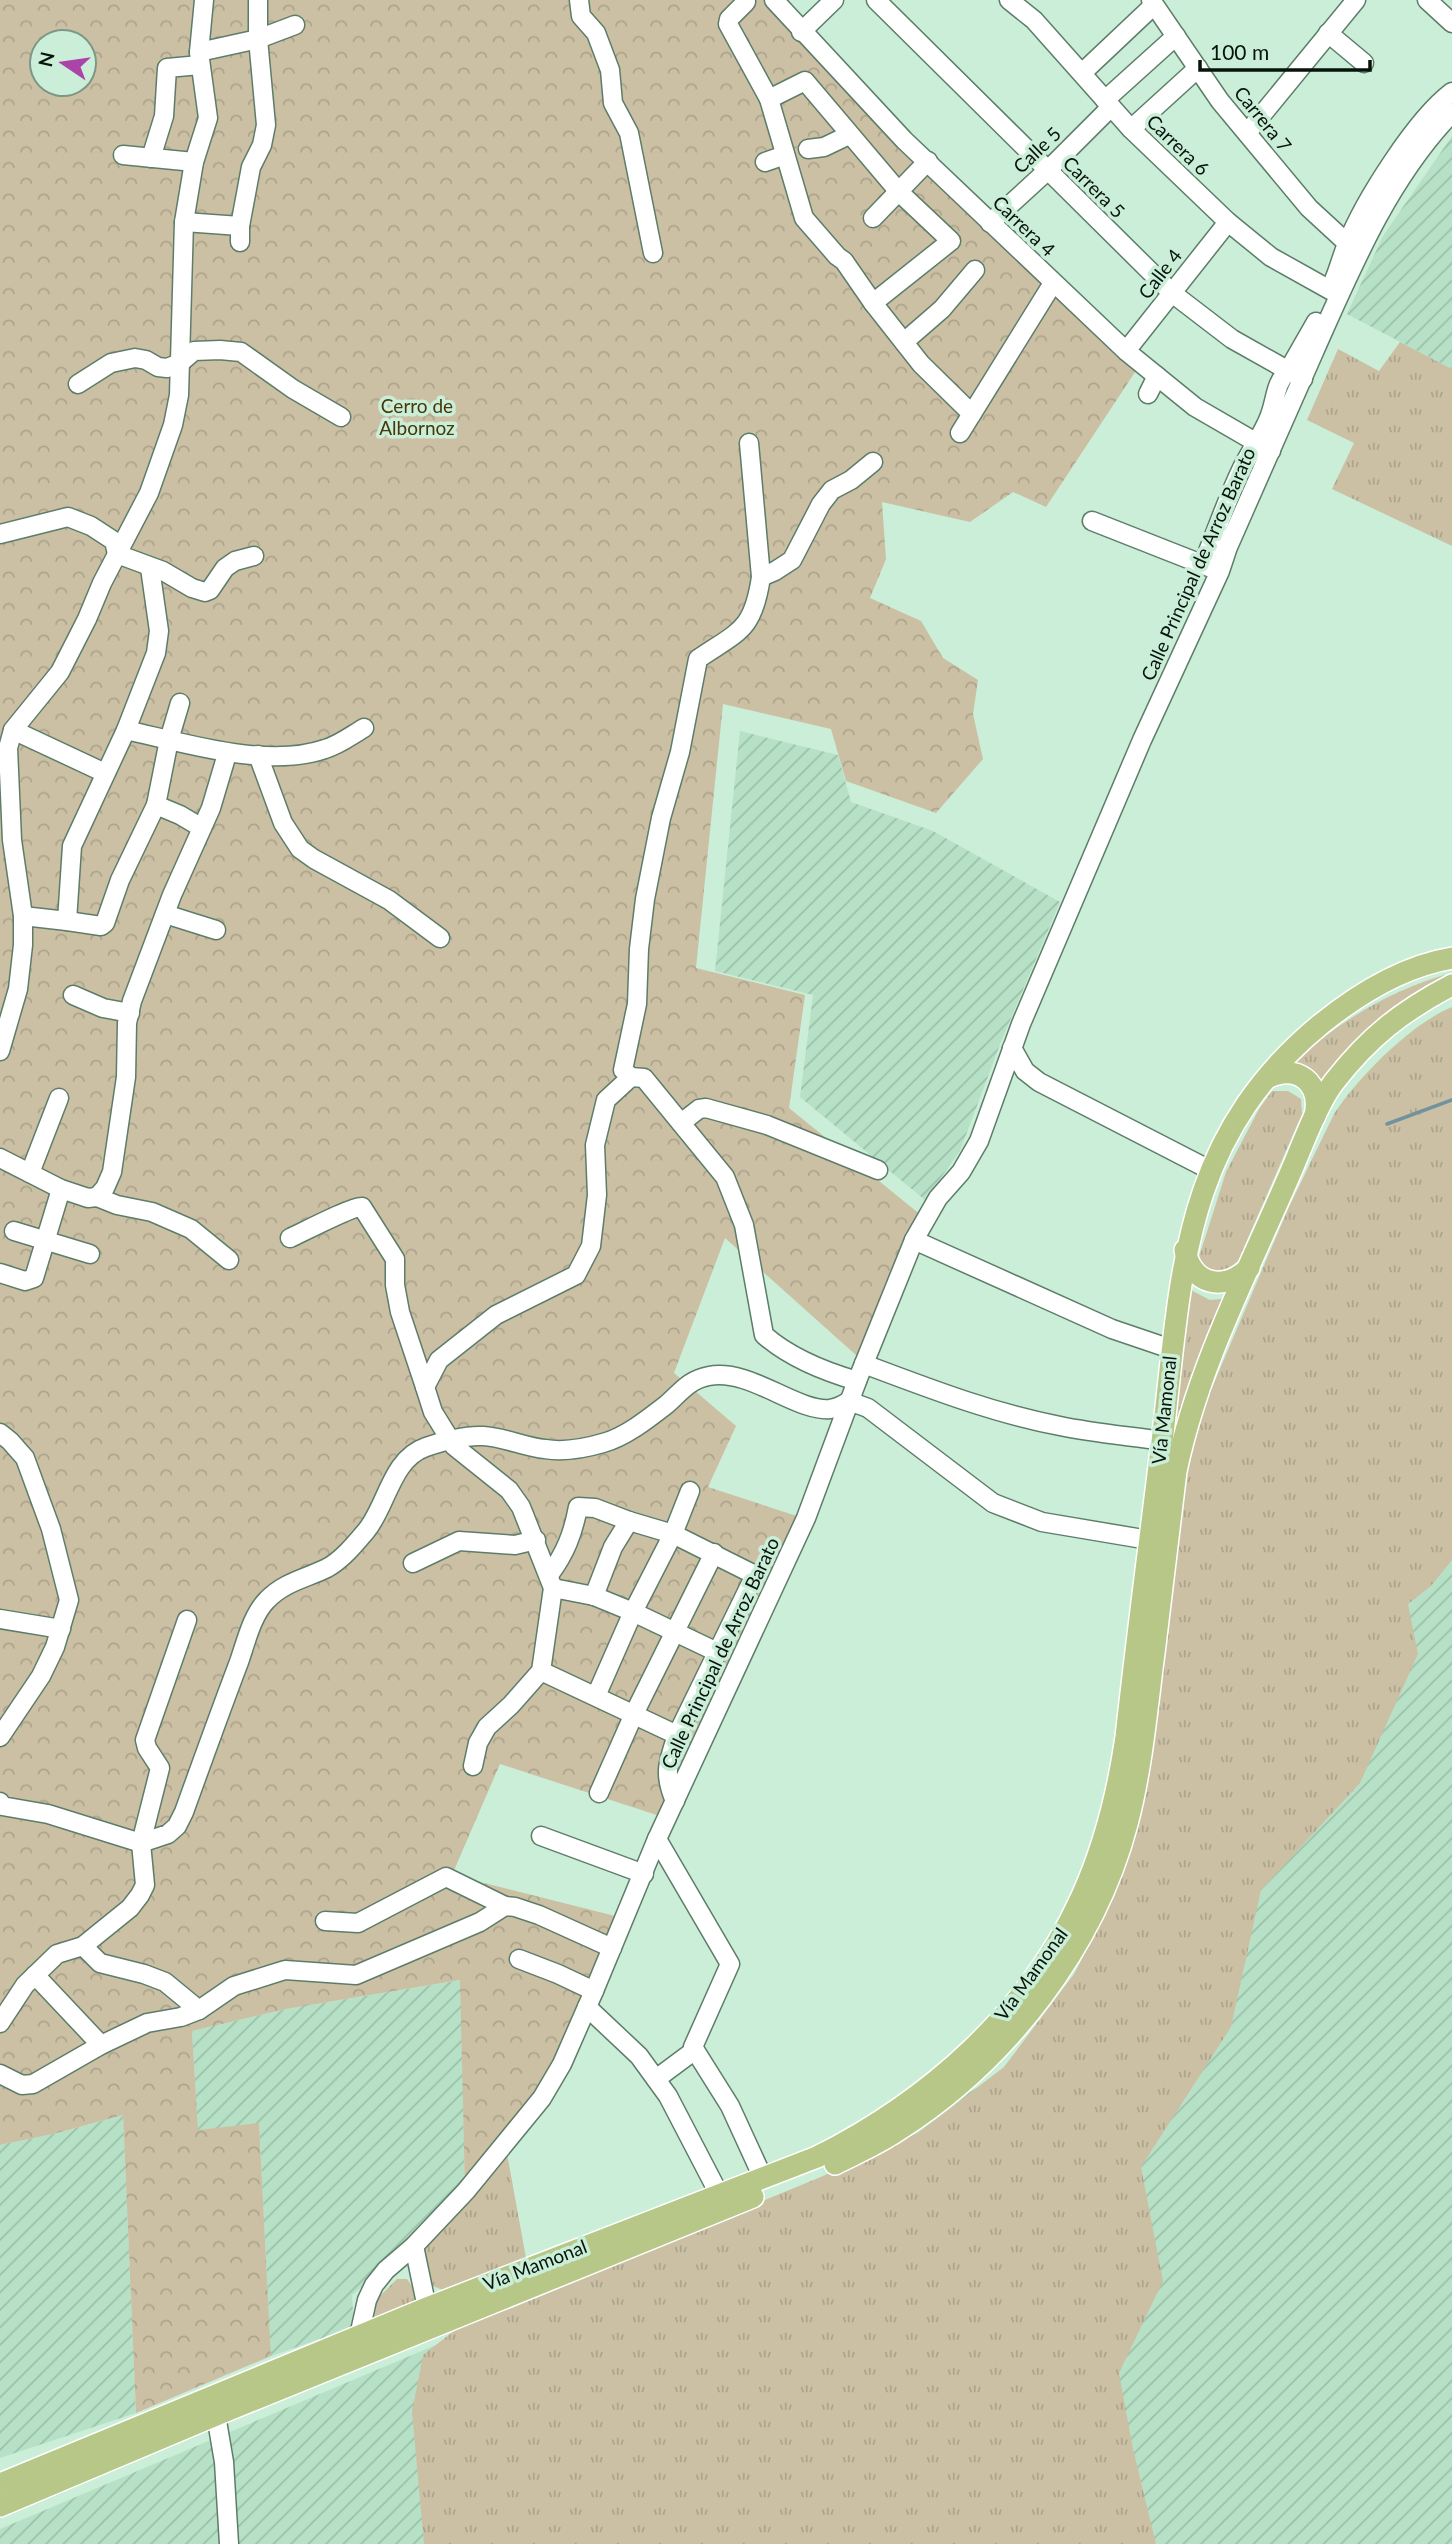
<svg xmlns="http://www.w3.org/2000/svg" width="1452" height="2544" font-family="Lato,sans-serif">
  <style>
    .industrial { fill: url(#industrial-furrows) }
    .grass { fill: url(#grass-tufts) }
    .forest { fill: url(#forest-crowns); fill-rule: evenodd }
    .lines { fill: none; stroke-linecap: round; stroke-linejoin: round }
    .stream { stroke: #72939e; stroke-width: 3.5 }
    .minor-casing { stroke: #5d7d69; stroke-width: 21 }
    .major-casing { stroke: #fff; stroke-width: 24 }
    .minor { stroke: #fff; stroke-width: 18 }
    .major { stroke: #b6c788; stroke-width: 21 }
    .labels { text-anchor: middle; stroke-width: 7; stroke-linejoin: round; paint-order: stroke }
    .street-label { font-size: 19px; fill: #07140c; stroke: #caeed7 }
    .park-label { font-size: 19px; fill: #473708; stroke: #caeed7 }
  </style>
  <defs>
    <pattern id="industrial-furrows" width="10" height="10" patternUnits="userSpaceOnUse" patternTransform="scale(1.75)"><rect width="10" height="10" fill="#b7e1c6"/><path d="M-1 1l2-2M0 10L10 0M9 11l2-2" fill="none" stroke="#9cc0a9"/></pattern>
    <pattern id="grass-tufts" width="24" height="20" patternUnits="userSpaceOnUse" patternTransform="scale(1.75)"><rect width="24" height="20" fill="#cbc0a4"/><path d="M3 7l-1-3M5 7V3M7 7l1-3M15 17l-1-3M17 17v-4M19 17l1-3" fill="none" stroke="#ada48c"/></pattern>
    <pattern id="forest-crowns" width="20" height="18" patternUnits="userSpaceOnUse" patternTransform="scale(1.75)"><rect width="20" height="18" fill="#cbc0a4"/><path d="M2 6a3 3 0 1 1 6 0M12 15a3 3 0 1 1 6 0" fill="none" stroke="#ada48c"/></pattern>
  </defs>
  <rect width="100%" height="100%" fill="#caeed7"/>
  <g class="industrial">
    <polygon points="1452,136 1452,369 1347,314 1383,236"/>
    <polygon points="740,731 838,755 851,802 933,831 1060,902 1001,1042 960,1151 925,1200 800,1097 813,995 715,971"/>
    <polygon points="1452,1049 1452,2544 0,2544 0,2529 822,2182 1014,2065 1115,1915"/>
    <polygon points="461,1980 465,2190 414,2246 352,2295 354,2327 271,2356 259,2124 198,2130 192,2031 286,2009"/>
    <polygon points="123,2115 136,2413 0,2458 0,2145 53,2134"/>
  </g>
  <g class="grass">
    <polygon points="1400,342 1452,369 1452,546 1332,489 1354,443 1307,420 1338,349 1379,371"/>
    <path d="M1452 973V982L1325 1091 1290 1064C1338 1023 1390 989 1452 973Z"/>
    <path d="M1452 1007V1560L1431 1586 1408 1604 1418 1654 1360 1783 1261 1890 1231 2027 1141 2167 1163 2281 1119 2373 1133 2449 1156 2544H424L412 2412 423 2355 459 2327 823 2176 918 2133 1004 2067 1074 1974 1106 1913 1130 1848 1153 1729 1187 1472 1205 1404 1288 1209 1334 1114C1358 1077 1411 1024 1452 1007Z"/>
    <polygon points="1272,1091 1288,1091 1301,1099 1302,1114 1238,1261 1219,1276 1201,1268 1199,1257 1226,1172 1259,1109"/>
    <polygon points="1189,1289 1210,1300 1231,1298 1168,1444"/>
    <polygon points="506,2148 526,2258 445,2291 433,2286 421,2248"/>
    <polygon points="397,2279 407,2279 414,2289 420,2305 365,2327 378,2298"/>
  </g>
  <path class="forest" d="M0 0H789L788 20 1141 363 1046 507 1013 492 970 522 882 502 886 559 870 598 921 621 943 658 978 680 973 714 983 759 936 813 846 781 831 729 723 704 696 968 805 995 789 1108 927 1220 866 1364 725 1238 674 1373 736 1426 708 1487 812 1521 669 1819 500 1764 452 1875 627 1919 564 2065 465 2190 460 1980 286 2009 192 2031 198 2130 259 2123 271 2356 136 2413 123 2115 53 2134 0 2145ZM42 42H84V84H42Z"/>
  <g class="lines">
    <polyline class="stream" points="1387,1124 1452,1100"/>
    <defs>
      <g id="minor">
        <polyline points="579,0 581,16 596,33 610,70 613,103 629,133 653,253"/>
        <polyline points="774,0 904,140 1126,351 1195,407 1271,451"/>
        <polyline points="876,0 1172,293 1232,339 1303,379"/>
        <polyline points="1009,0 1034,20 1131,129 1228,222 1271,257 1339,295"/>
        <polyline points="1151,0 1220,101 1309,208 1347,243 1357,247"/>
        <polyline points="1427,0 1452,23"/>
        <polyline points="746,2 729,19 728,24 769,99 804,218 837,256 844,261 873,303 921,364 972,414"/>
        <polyline points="801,32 834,0"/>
        <polyline points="1328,33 1364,63"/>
        <polyline points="199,52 258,39 295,25"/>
        <polyline points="1082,73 1154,5"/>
        <polyline points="769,99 805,81 899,192 951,241 873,303"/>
        <polyline points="1105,100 1176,36"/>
        <polyline points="1131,129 1198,68"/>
        <polyline points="1247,133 1356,0"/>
        <polyline points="808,149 824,147 849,135"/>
        <polyline points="123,155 194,162"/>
        <polyline points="151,158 164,116 167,68 200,65"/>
        <polyline points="765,162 785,155"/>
        <polyline points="873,218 928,161"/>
        <polyline points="184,222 240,226"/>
        <polyline points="990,223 1048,170 1111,107"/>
        <polyline points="240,242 240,226 251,167 262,145 266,125 258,39 258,0"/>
        <path d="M1334 280C1339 268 1342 256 1347 244 1364 201 1416 119 1452 92"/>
        <polyline points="904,342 942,309 975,270"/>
        <polyline points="1126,351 1228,222"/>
        <polyline points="78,384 111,363 135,358 146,360 158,367 167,368 180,363 194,351 220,350 241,352 293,389 341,417"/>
        <polyline points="1148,394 1157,376"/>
        <polyline points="960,433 1053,283"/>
        <polyline points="749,443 761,577"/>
        <polyline points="1092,521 1214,569"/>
        <polyline points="0,534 68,517 91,526 114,541 117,554 163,571 192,588 205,592 210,590 225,568 235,561 254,556"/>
        <path d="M1203 564C1216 532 1227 499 1242 468 1250 452 1265 430 1270 415 1276 399 1275 383 1288 371L1316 322"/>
        <polyline points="13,730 105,773"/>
        <path d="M126 730C185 743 267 769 325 749 339 745 352 735 364 728"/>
        <polyline points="258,755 283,823 300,849 314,859 389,900 440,938"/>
        <polyline points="156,805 180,815 202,828"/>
        <polyline points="165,914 216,930"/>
        <polyline points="23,916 67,921 72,846 126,730 156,653 159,631 150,568"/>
        <polyline points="67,921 101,926 105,923 120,880 156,805 169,740 180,703"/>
        <polyline points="73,995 103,1008 130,1013"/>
        <polyline points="1012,1048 1025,1071 1039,1082 1210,1170"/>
        <polyline points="0,1051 18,989 23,945 23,916 12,840 8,748 13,730 60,672 87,619 102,583 149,493 173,425 179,395 184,222 194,162 208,118 199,52 204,0"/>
        <polyline points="681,1123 699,1109 706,1108 767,1125 878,1170"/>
        <polyline points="0,1158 61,1189 88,1198 97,1197 117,1205 152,1212 191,1229 229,1260"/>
        <polyline points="30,1173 59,1098"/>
        <polyline points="97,1197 105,1188 112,1172 126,1077 127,1023 132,1001 172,895 211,808 227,754"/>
        <polyline points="14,1231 90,1254"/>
        <path d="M290 1238C303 1232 353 1206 362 1207L395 1259V1285L400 1312 425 1387"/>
        <polyline points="914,1240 1112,1329 1171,1349"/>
        <polyline points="0,1273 25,1281 34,1278 61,1189"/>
        <path d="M864 1364C928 1388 992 1413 1060 1426 1094 1433 1128 1436 1162 1441"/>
        <path d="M857 1381C826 1372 789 1357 764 1335L744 1225 725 1177 644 1078 631 1077 623 1070 637 1004 639 949 645 899 661 818 680 752 698 659C739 631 753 631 761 577L775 571 792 560 821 504 832 490 851 480 873 462"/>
        <polyline points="0,1433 10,1441 25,1458 51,1529 69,1600 55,1647 41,1676 0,1737"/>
        <polyline points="413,1563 459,1541 515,1545 536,1540"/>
        <path d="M549 1575C565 1554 573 1534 578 1507L595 1508 629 1521"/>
        <polyline points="553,1588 594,1596 633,1612 717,1652"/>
        <path d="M594 1596 613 1547 629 1521 673 1534 755 1575 677 1735C668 1762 663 1774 675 1801"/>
        <polyline points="0,1619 61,1629"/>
        <polyline points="541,1671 677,1735"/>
        <polyline points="596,1696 633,1612 673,1534 690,1491"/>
        <polyline points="473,1766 478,1743 487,1727 511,1705 541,1671 553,1588 521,1507 509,1490 454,1446 433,1412 425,1387 439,1360 496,1315 576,1275 591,1246 597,1195 595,1145 606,1100 631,1077"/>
        <polyline points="599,1793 634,1714 714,1553"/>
        <path d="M0 1802 2 1806 48 1814 141 1843 168 1834 177 1826 184 1812C202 1762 220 1712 239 1662 246 1642 252 1615 267 1600 284 1582 307 1578 327 1568 342 1560 355 1544 366 1531 387 1506 391 1459 426 1447 443 1441 465 1435 483 1436 504 1437 524 1447 545 1449 563 1452 586 1448 603 1443 625 1437 648 1419 666 1405 681 1392 688 1380 709 1376 750 1368 796 1412 830 1409 837 1408 843 1405 849 1401L868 1408 993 1503 1042 1522 1149 1540"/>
        <polyline points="541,1836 644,1874"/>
        <polyline points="657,1839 730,1964 693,2047 730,2106 763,2178"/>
        <polyline points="325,1921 358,1923 446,1877 505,1906"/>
        <polyline points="83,1946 100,1963 144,1974 165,1982 199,2010"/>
        <polyline points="519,1959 558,1974 594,1991"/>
        <polyline points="35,1975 101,2045"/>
        <polyline points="587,2007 639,2056 668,2096 719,2194"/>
        <polyline points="0,2023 25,1985 57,1954 83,1946 130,1908 140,1895 145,1885 141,1843 160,1768 147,1748 145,1740 187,1620"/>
        <polyline points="0,2074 22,2085 33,2084 101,2045 147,2023 181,2017 199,2010 234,1986 285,1970 356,1975 480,1922 505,1906 515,1907 539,1915 612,1948"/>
        <polyline points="656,2079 695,2050"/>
        <polyline points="414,2246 427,2308"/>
        <path d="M359 2336 367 2300 374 2285 386 2270 414 2246 466 2191 542 2098 562 2064 594 1991 657 1839 806 1518 857 1381 914 1240 938 1198 961 1172 979 1141 1021 1024 1142 740 1220 571 1228 547C1257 482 1286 417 1314 352 1351 269 1388 179 1452 113"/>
        <polyline points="216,2415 224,2462 229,2544"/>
      </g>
      <g id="major">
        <path d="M1267 1078C1298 1063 1322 1083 1315 1116"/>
        <path d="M1185 1250C1192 1285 1224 1292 1249 1268"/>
        <path d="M835 2164C857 2153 880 2143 900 2129 1007 2060 1094 1948 1127 1824 1141 1771 1146 1716 1153 1661 1161 1598 1168 1535 1176 1471 1197 1371 1245 1277 1286 1183 1299 1155 1316 1105 1334 1082 1369 1037 1402 1011 1452 985"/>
        <path d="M0 2484 427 2308 817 2157C929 2101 1030 2012 1082 1896 1105 1845 1118 1792 1126 1737 1137 1638 1150 1540 1162 1442 1182 1277 1180 1140 1321 1024 1358 994 1404 966 1452 958"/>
        <polyline points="0,2506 216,2415 753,2197"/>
      </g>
    </defs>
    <use href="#minor" class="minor-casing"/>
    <use href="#major" class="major-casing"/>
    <use href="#minor" class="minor"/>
    <use href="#major" class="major"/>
  </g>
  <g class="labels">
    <g class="street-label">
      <text transform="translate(1263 119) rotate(51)" y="7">Carrera 7</text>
      <text transform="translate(1178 145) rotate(44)" y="7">Carrera 6</text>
      <text transform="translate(1037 150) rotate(-44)" y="7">Calle 5</text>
      <text transform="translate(1094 187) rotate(45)" y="7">Carrera 5</text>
      <text transform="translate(1024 226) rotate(44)" y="7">Carrera 4</text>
      <text transform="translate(1160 274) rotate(-52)" y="7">Calle 4</text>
      <text transform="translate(1198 564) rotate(-66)" y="7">Calle Principal de Arroz Barato</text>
      <text transform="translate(1164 1410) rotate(-84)" y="7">Vía Mamonal</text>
      <text transform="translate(720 1653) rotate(-65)" y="7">Calle Principal de Arroz Barato</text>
      <text transform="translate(1031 1974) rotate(-54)" y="7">Vía Mamonal</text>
      <text transform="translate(535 2265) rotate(-21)" y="7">Vía Mamonal</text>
    </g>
    <g class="park-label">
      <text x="417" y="413">Cerro de<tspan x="417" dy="22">Albornoz</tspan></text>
    </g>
  </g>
  <g transform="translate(63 63) rotate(283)"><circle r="33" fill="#caeed7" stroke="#7c9786" stroke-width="2"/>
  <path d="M0-5L12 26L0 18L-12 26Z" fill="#aa44a7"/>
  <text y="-10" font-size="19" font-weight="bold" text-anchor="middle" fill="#07140c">N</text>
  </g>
  <path d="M1200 60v10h170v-10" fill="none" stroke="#07140c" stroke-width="3.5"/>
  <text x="1210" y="60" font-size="21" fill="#07140c" stroke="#caeed7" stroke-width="5" paint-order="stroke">100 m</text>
</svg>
